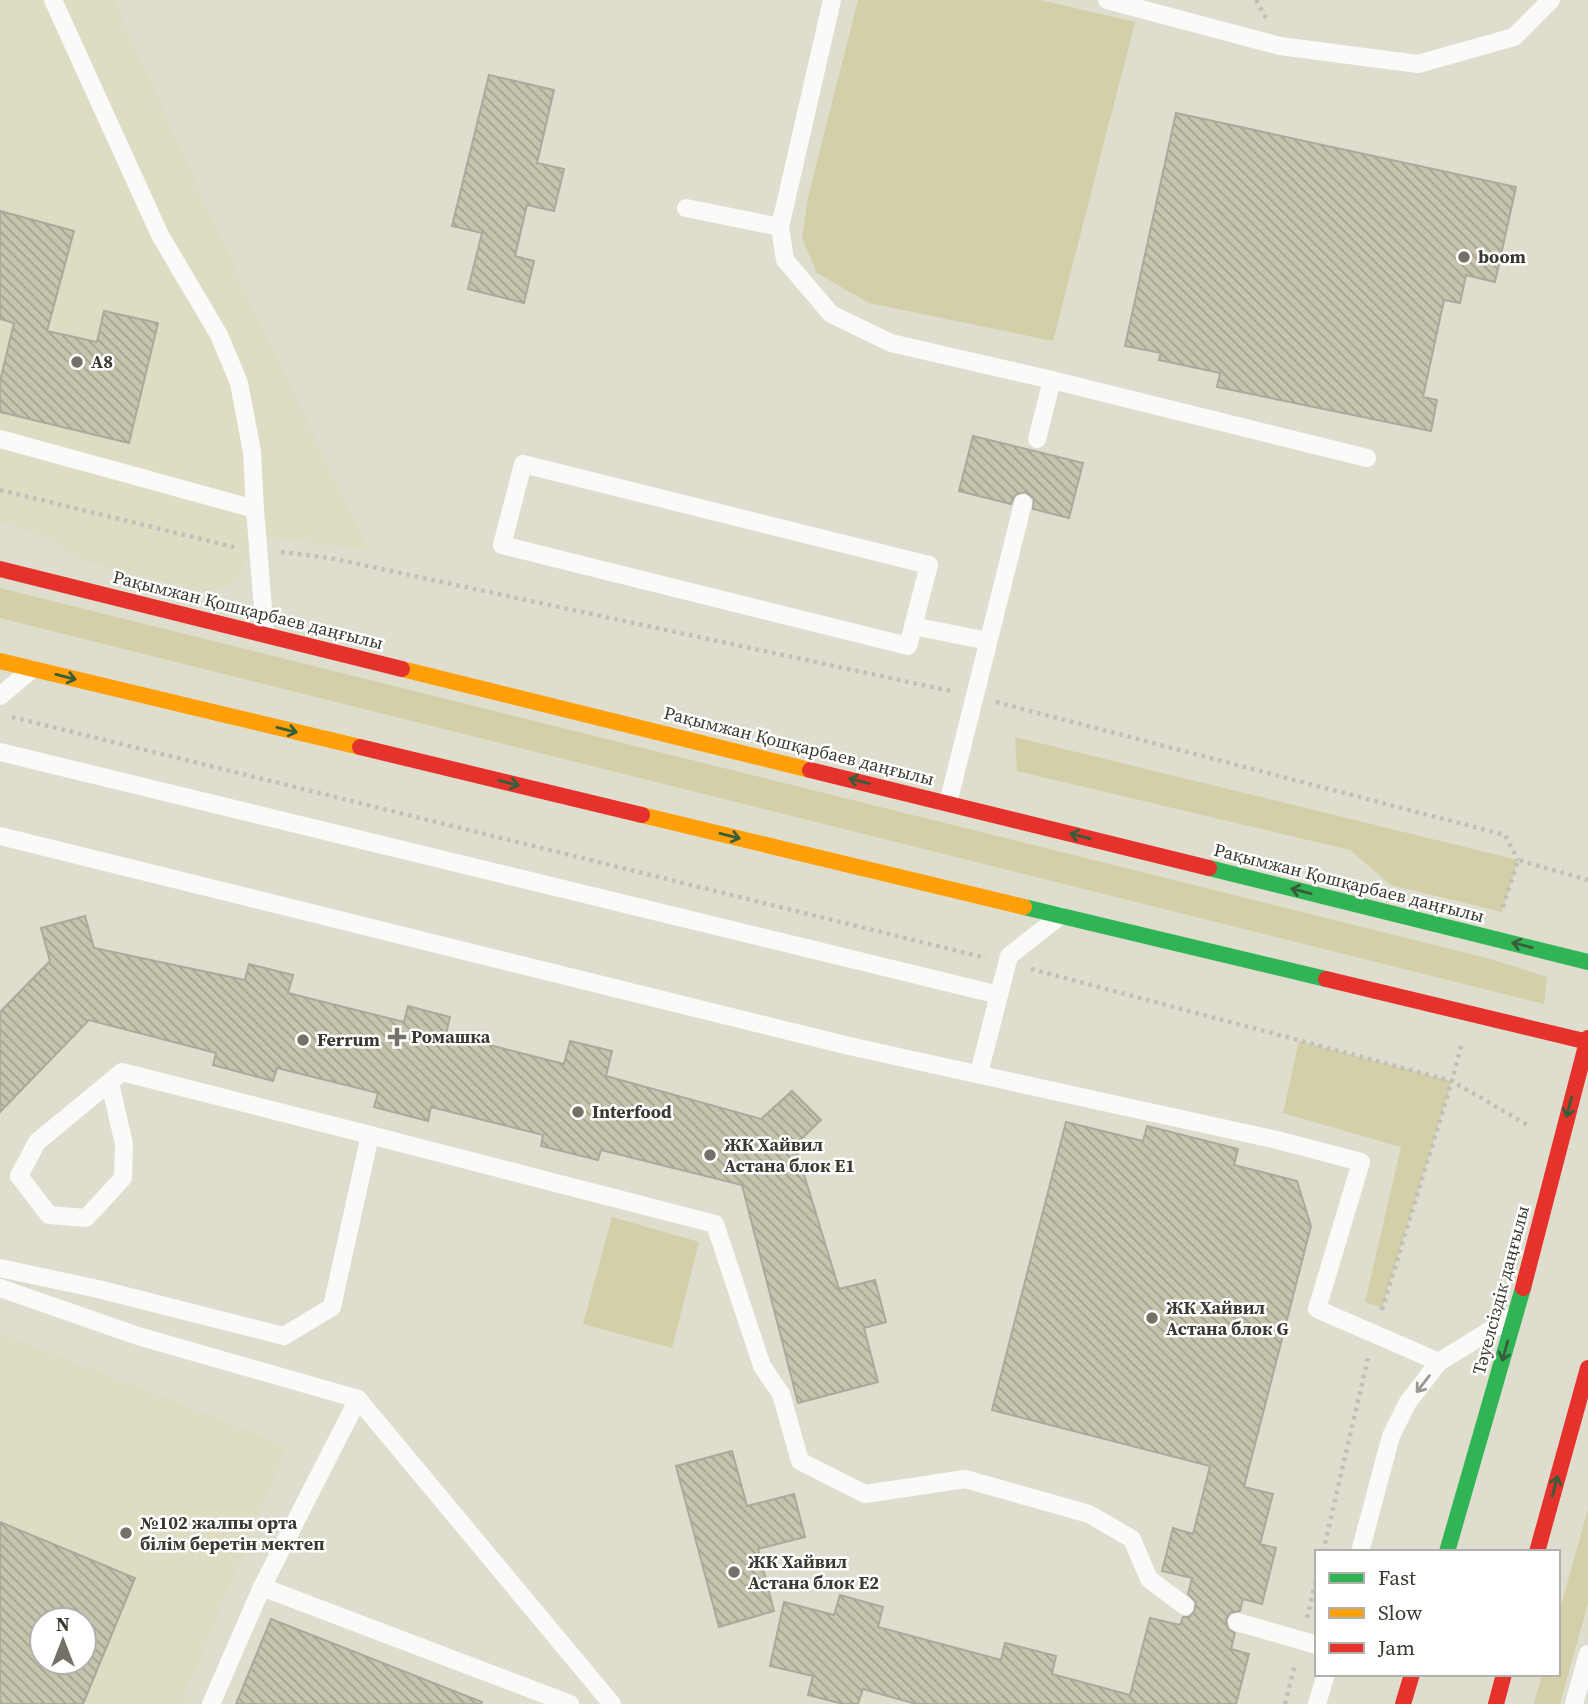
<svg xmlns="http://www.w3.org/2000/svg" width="1588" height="1704" font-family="'Source Serif 4',serif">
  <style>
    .built { fill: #dedcc3; fill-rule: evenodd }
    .green { fill: #d3cfa8 }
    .building { fill: url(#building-back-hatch); stroke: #aba99e; stroke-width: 2; fill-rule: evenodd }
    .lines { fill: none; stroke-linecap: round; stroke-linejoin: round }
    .path { stroke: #c0bfba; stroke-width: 4.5; stroke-dasharray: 3.5 5; stroke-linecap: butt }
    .lane { stroke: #fafaf8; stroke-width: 18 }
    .fast { stroke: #30b455; stroke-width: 16 }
    .slow { stroke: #ff9f0a; stroke-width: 16 }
    .jam { stroke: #e5322d; stroke-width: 16 }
    .oneway { stroke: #375e3a }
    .oneway2 { stroke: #9a9a94 }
    .poi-dot { fill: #747267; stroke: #fff; stroke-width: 2.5 }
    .labels { text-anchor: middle; stroke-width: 5; stroke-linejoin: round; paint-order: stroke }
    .poi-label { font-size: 18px; font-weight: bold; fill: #3a392f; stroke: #fff; text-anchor: start }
    .street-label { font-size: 18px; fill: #3a392f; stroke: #fff }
  </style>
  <defs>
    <pattern id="building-back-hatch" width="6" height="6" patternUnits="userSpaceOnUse" patternTransform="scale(1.75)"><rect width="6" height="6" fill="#c7c4ae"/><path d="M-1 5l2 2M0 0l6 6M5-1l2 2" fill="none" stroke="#a3a08e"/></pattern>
  </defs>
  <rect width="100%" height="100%" fill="#dfddce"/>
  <g class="built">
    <polygon points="0,0 114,0 255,313 370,551 289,539 250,537 245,567 238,579 226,588 199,591 78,559 43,536 0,522"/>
    <path d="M0 1333 287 1446 181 1704H0ZM42 1620H84V1662H42Z"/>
  </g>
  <g class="green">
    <polygon points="858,0 1040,0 1135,22 1053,341 869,303 817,273 802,238 808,198"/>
    <polygon points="0,588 1487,958 1547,977 1544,1004 0,618"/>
    <polygon points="1015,737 1518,860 1502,912 1391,885 1350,850 1017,771"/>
    <polygon points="1299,1041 1452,1081 1382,1308 1365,1302 1401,1147 1283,1113"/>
    <polygon points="612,1217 699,1242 672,1348 583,1324"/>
    <polygon points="1588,1509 1588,1603 1560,1704 1534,1704 1542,1674 1558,1674 1558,1616"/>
  </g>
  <g class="building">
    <polygon points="489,75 554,90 537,163 564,169 554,211 527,205 515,256 534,261 524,303 468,289 482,233 452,226"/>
    <polygon points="1176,113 1516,187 1495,282 1466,275 1460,303 1444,300 1423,397 1437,400 1431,431 1217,387 1220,373 1159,360 1161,353 1125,346"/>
    <polygon points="0,211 74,231 47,331 97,342 104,311 158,323 129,443 0,412 0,381 14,323 0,319"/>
    <polygon points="973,436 1083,463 1069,518 1033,509 1034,499 1025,492 1015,495 1011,504 959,491"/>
    <polygon points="85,916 94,948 245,980 249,964 293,975 288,993 404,1022 408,1006 450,1017 446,1034 564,1064 570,1041 612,1051 606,1076 761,1119 792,1091 821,1120 795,1145 839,1289 875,1280 886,1322 864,1328 878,1382 798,1403 742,1185 601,1150 598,1160 541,1146 543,1135 431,1107 428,1121 374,1107 378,1093 277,1068 273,1081 213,1065 216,1053 89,1020 0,1112 0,1012 50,961 41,928"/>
    <polygon points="1066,1122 1143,1141 1147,1126 1238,1149 1234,1165 1297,1181 1311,1226 1244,1487 1273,1494 1260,1544 1276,1548 1262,1604 1243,1599 1240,1611 1230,1613 1226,1620 1228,1629 1235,1633 1231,1649 1249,1654 1236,1704 916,1704 863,1689 858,1704 843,1704 808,1695 813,1676 770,1666 784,1602 834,1615 840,1595 883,1607 878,1627 1001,1660 1005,1643 1056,1656 1052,1674 1130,1695 1150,1618 1180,1625 1183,1617 1189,1617 1194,1612 1196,1602 1188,1594 1192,1578 1162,1571 1173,1528 1193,1534 1210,1466 992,1410"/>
    <polygon points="732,1451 747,1506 794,1494 805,1537 758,1549 774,1611 719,1627 676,1466"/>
    <path d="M0 1522 135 1578 83 1704H0ZM42 1620H84V1662H42Z"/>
    <polygon points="271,1619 482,1702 481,1704 236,1704"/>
  </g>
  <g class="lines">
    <g class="path">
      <polyline points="1256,0 1266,18"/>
      <polyline points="0,490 234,547"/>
      <polyline points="281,552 330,558 951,691"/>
      <polyline points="996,702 1505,835 1518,860"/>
      <polyline points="12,717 986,958"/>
      <polyline points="1503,907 1518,860 1588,880"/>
      <polyline points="1031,969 1452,1081 1381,1313"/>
      <polyline points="1461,1046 1452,1081 1531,1127"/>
      <polyline points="1323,1552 1368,1358"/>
      <polyline points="1307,1618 1317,1576"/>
      <polyline points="1285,1704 1295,1664"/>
    </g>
    <g class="lane">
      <polyline points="53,0 160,235 219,335 239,383 252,452 255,509"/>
      <polyline points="832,0 780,227 785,260 831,314 891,343 1052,380 1367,458"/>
      <polyline points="1107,0 1280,46 1418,64 1514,37 1551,0"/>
      <polyline points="686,208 780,227"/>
      <polyline points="0,439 255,509 265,634"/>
      <polyline points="1037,439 1052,380"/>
      <polygon points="523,464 929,565 908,646 502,545"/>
      <polyline points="913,626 988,641"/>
      <polyline points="0,696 32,669"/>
      <polyline points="0,752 999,995"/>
      <polyline points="948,803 1023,503"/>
      <polyline points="0,836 849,1046 1277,1140 1361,1162 1317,1309 1439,1362"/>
      <polyline points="979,1073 1009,956 1060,916"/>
      <polyline points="370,1135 715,1224 762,1366 781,1394 800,1461 865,1494 965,1479 1089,1514 1132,1539 1149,1579 1185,1606"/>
      <polyline points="0,1268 98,1289 284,1336 332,1307 370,1135 122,1072 37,1142 19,1176 49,1215 86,1218 123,1178 124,1144 110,1083"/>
      <polyline points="0,1288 138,1336 358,1399 612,1704"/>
      <polyline points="1360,1552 1391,1436 1408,1402 1439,1362 1510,1318"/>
      <polyline points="262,1587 358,1399"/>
      <polyline points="1237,1622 1317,1645"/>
      <polyline points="211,1704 262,1587 570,1704"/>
      <polyline points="1317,1704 1326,1674"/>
      <polyline points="1574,1704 1588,1654"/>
    </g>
    <g class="fast">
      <polyline points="1209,868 1588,962"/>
      <polyline points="1024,907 1326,979"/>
      <polyline points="1447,1552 1523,1288"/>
    </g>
    <g class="slow">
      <polyline points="0,661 360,747"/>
      <polyline points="402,669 810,770"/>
      <polyline points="642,815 1024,907"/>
    </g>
    <g class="jam">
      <polyline points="0,569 402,669"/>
      <polyline points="360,747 642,815"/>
      <polyline points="810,770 1209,868"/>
      <polyline points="1326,979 1588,1042"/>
      <polyline points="1523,1288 1588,1038"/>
      <polyline points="1537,1552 1588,1368"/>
      <polyline points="1403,1704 1412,1674"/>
      <polyline points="1496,1704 1504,1674"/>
    </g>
  </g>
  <defs><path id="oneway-shaft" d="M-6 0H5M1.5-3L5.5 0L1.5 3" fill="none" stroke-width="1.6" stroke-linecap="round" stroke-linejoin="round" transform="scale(1.75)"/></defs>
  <g class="oneway">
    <use href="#oneway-shaft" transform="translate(66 677) rotate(14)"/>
    <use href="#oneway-shaft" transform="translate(287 730) rotate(14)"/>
    <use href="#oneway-shaft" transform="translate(859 781) rotate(-166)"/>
    <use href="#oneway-shaft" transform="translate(509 783) rotate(14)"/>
    <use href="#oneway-shaft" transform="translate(730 836) rotate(14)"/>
    <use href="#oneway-shaft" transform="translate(1080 836) rotate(-166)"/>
    <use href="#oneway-shaft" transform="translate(1301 891) rotate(-166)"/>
    <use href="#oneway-shaft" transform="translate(1522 945) rotate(-166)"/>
    <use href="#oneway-shaft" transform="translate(1569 1107) rotate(105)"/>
    <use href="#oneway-shaft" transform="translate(1505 1351) rotate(106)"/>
    <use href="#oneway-shaft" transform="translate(1555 1486) rotate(-75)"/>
  </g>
  <use class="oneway2" href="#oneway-shaft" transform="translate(1423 1384) rotate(128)"/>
  <g class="poi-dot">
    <circle cx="1464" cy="257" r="7"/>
    <circle cx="77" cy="362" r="7"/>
    <path d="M393.5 1026.5h7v7h7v7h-7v7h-7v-7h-7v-7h7z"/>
    <circle cx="303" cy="1040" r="7"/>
    <circle cx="578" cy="1112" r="7"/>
    <circle cx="710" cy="1155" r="7"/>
    <circle cx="1152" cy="1318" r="7"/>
    <circle cx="126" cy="1533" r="7"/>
    <circle cx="734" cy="1572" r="7"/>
  </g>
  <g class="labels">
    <g class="poi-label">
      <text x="1478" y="263">boom</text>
      <text x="91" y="368">А8</text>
      <text x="411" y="1043">Ромашка</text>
      <text x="317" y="1046">Ferrum</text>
      <text x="592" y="1118">Interfood</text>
      <text x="724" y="1151">ЖК Хайвил<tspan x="724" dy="21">Астана блок E1</tspan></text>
      <text x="1166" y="1314">ЖК Хайвил<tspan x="1166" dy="21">Астана блок G</tspan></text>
      <text x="140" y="1529">№102 жалпы орта<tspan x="140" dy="21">білім беретін мектеп</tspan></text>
      <text x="748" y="1568">ЖК Хайвил<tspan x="748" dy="21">Астана блок E2</tspan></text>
    </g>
    <g class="street-label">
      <text transform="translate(248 610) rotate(14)" y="6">Рақымжан Қошқарбаев даңғылы</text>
      <text transform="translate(799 746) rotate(14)" y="6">Рақымжан Қошқарбаев даңғылы</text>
      <text transform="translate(1349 883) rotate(14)" y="6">Рақымжан Қошқарбаев даңғылы</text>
      <text transform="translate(1501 1290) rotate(-75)" y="6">Тәуелсіздік даңғылы</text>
    </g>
  </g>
  <rect x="1315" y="1550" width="245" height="126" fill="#ffffff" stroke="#b0b0ac" stroke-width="2"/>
  <rect x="1329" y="1573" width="35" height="10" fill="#30b455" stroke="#b0b0ac" stroke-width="2"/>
  <text x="1378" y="1585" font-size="21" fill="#3a392f">Fast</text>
  <rect x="1329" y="1608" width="35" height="10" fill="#ff9f0a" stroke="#b0b0ac" stroke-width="2"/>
  <text x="1378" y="1620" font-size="21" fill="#3a392f">Slow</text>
  <rect x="1329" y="1643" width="35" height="10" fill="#e5322d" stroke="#b0b0ac" stroke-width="2"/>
  <text x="1378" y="1655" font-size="21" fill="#3a392f">Jam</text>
  <g transform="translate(63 1641)"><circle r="33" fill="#ffffff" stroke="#b0b0ac" stroke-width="2"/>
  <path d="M0-5L12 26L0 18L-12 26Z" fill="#747267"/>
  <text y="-10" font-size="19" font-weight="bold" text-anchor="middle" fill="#3a392f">N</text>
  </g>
</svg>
